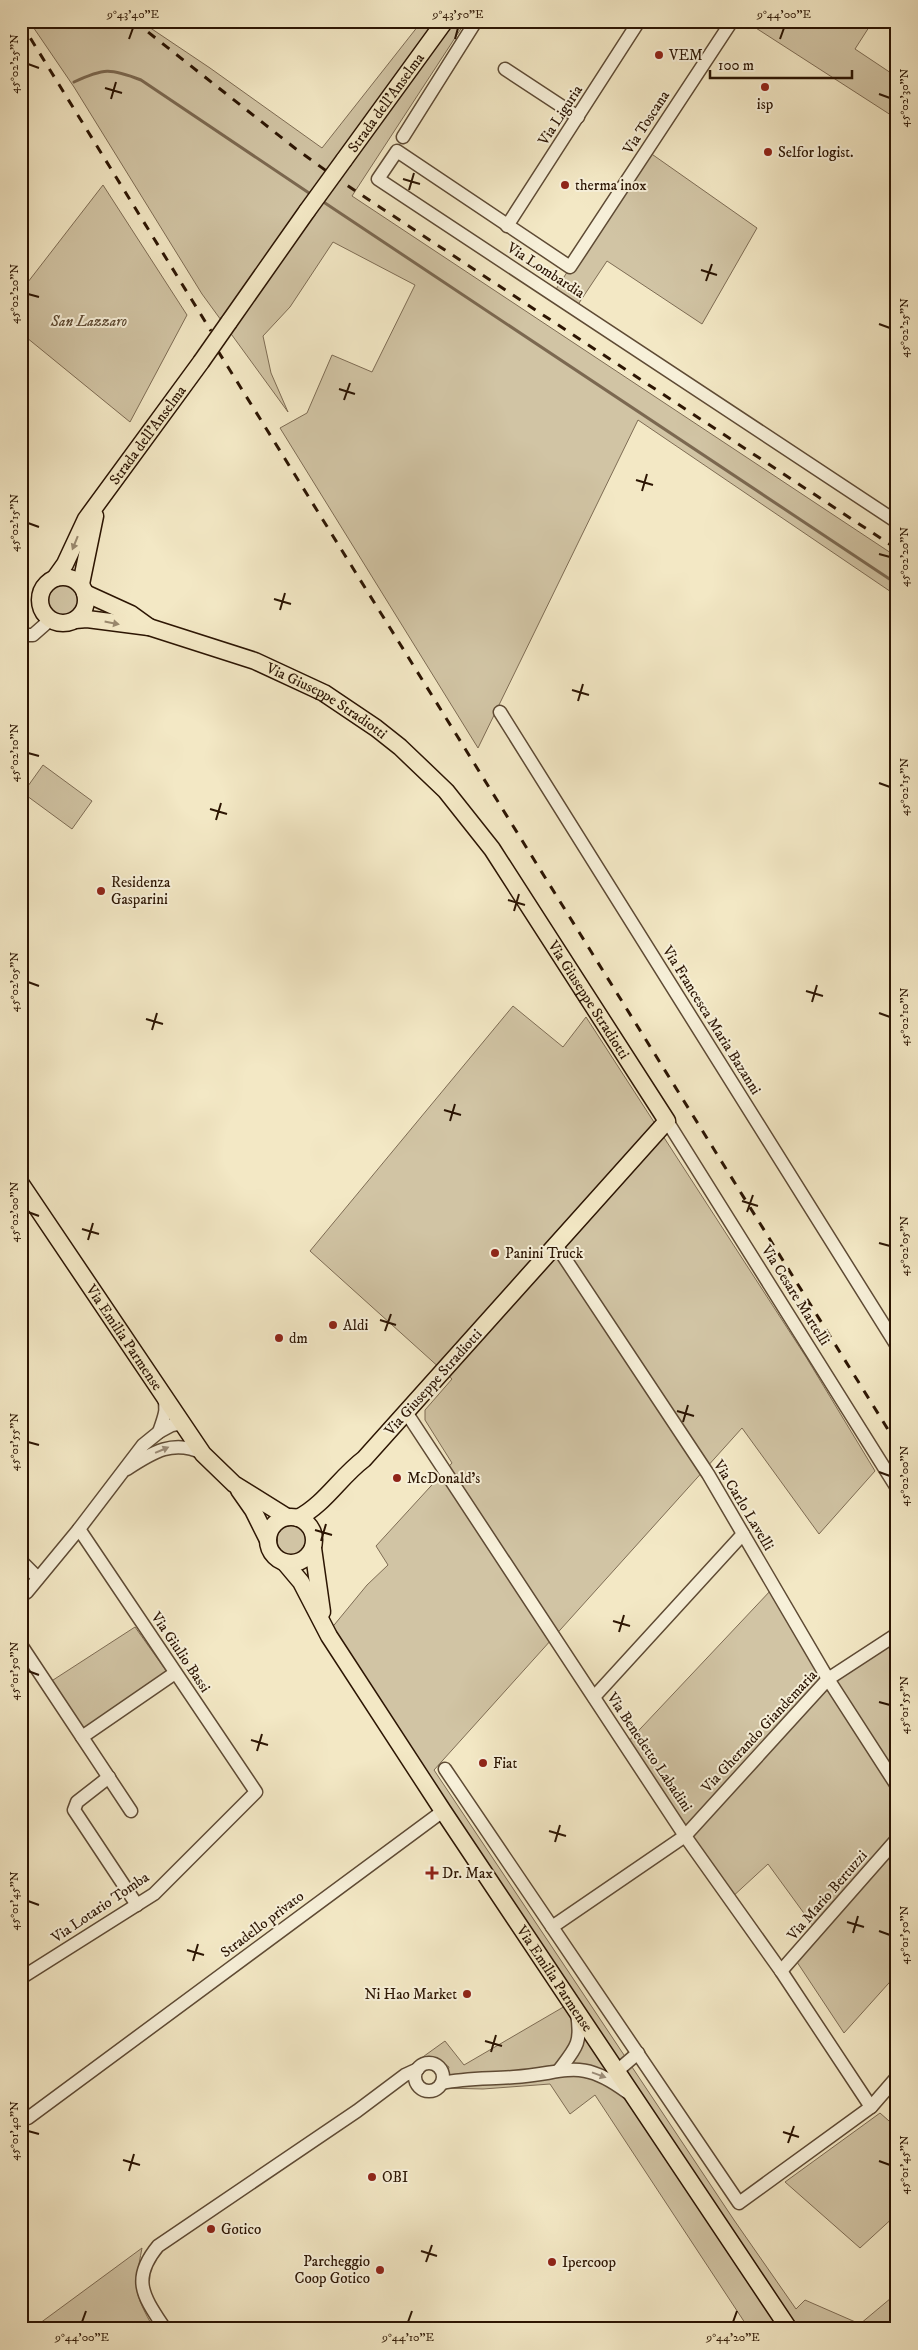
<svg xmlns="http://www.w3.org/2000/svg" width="918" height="2350" font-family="'IM FELL DW Pica',serif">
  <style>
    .green { fill: #d1c4a4; stroke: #7e6c54 }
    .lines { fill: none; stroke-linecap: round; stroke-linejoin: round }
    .stream { stroke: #7b6850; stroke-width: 3 }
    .minor-casing { stroke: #5e4a34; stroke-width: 15 }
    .major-casing { stroke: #2c1503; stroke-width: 19 }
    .minor { stroke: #f7f0d9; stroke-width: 12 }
    .major { stroke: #f3e8c5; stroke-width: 16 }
    .rail { stroke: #2c1503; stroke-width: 3; stroke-dasharray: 9 9; stroke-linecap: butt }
    .major-bridge-casing { stroke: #2c1503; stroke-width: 19; stroke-linecap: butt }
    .major-bridge { stroke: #f3e8c5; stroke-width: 16 }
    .oneway { fill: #99896e }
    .oneway2 { fill: #9c8d79 }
    .ticks { fill: none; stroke: #2c1503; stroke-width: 2 }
    .poi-dot { fill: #8f2418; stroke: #f7f0d9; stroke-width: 2 }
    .labels { text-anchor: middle; stroke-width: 4; stroke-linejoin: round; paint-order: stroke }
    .poi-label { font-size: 15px; fill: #2c1503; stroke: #f7f0d9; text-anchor: start }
    .street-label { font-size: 15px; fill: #2c1503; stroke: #f7f0d9 }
    .park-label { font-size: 15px; font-style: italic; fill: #5e4a33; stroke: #f7f0d9 }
    .neatline { fill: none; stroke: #2c1503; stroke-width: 2 }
    .ticks-label { font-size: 12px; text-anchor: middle; fill: #2c1503 }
  </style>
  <rect width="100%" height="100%" fill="#f3e8c5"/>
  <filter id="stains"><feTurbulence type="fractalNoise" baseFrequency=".004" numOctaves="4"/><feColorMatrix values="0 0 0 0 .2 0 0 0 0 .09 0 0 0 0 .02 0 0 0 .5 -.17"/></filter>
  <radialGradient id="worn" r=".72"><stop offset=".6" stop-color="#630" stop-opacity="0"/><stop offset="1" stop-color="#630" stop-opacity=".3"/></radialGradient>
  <g class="green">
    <polygon points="29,21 140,21 210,68 322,148 422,21 466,21 352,196 897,557 897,596 638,420 478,748 280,428 307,413 332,355 372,372 415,285 333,242 290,307 263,336 271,373 288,412 202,294 74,87"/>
    <polygon points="745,21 873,21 855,49 897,77 897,119"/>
    <polygon points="646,150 757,228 702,324 607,261 575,309 553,294"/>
    <polygon points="103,185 187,315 130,422 21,333 21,291"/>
    <circle cx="64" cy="601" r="16"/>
    <polygon points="43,765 92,801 72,829 23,793"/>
    <polygon points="513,1006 563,1047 586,1017 806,1357 875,1471 819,1534 742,1428 434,1770 734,2220 796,2309 805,2300 860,2324 897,2293 897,2329 749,2329 595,2095 570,2114 550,2084 483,2089 443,2088 449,2067 439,2060 420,2059 445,2041 464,2065 572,2002 330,1630 367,1585 388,1565 376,1546 452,1463 425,1420 425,1410 452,1379 310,1251"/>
    <circle cx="292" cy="1540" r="15"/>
    <polygon points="772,1589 830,1680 891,1639 897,1650 897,1974 844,2033 797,1962 832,1922 814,1927 768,1864 730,1899 625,1745"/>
    <polygon points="135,1627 167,1672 79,1732 50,1682"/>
    <polygon points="880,2113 897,2128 897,2214 860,2248 785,2182"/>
    <path d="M142 2248C134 2290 133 2291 154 2329H32Z"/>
  </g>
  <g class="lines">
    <g class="stream">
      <path d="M74 82C104 68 110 68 141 80L312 195"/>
      <polyline points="322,201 897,584"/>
    </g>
    <defs>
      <g id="minor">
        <polyline points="732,21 570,267 397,151 378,179 897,522"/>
        <polyline points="505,69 578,117"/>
        <polyline points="403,137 476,21"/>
        <polyline points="507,226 639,21"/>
        <polyline points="21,635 33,635 50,620"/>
        <polyline points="500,712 897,1346"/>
        <polyline points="667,1121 897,1488"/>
        <polyline points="556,1245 708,1474 828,1679 897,1786"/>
        <polyline points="406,1412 685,1836 781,1971 871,2107"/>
        <path d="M159 1432C163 1419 169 1409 163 1396"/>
        <path d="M127 1469C153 1452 173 1439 203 1453"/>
        <polyline points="21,1561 38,1578"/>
        <polyline points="21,1596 27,1592 79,1529 143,1445 159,1432 172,1425 183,1423"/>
        <polyline points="21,1645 131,1811"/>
        <polyline points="594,1697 743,1534"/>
        <polyline points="82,1737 175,1673"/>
        <polyline points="445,1769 739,2203 871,2107 897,2077"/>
        <polyline points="109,1777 77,1802 74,1810 137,1905"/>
        <polyline points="552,1927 685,1836 828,1679 897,1634"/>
        <polyline points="781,1971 897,1839"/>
        <polyline points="21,1978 154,1894 256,1792 79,1529"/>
        <circle cx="429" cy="2077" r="14"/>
        <path d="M559 2070C576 2048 582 2043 577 2014"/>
        <polyline points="617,2071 638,2053"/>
        <path d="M442 2083C466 2078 490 2079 514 2077 566 2074 579 2056 627 2092"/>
        <polyline points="28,2118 443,1811"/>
        <path d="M165 2329C144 2297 130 2280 158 2246L357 2111 405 2075 418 2069"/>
      </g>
      <g id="major">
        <path id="s1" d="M344 160 445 21"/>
        <polyline points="229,322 307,211"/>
        <circle cx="63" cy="600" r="23"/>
        <path id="s2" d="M55 578 65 564 86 519 201 362"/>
        <polyline points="81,584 95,516"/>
        <polyline points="85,593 131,614 149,627"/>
        <path id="s3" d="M75 620 87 619 149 627 255 661 324 693 376 728 400 747 446 791 492 849 667 1121 364 1459C340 1477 325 1504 298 1518"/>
        <path id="s4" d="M21 1184 203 1454 234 1484 287 1517"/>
        <polyline points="239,1490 253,1510 268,1540"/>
        <circle cx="291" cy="1540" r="23"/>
        <polyline points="313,1548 322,1612"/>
        <path id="s5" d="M285 1563 301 1582 329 1636 443 1811 789 2329"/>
      </g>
    </defs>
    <use href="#minor" class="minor-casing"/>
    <use href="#major" class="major-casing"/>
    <use href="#minor" class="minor"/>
    <use href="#major" class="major"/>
    <g class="rail">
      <polyline points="134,21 296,149 339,180 897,549"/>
      <polyline points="21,23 211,331"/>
      <polyline points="218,351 897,1444"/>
    </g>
    <defs>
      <g id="major-bridge">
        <polyline points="307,211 344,160"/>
        <polyline points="201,362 229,322"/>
      </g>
    </defs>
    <use href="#major-bridge" class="major-bridge-casing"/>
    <use href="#major-bridge" class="major-bridge"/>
  </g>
  <defs><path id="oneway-solid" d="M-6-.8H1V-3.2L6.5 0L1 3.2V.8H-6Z" transform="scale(1.25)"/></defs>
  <g class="oneway">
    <use href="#oneway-solid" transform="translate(75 543) rotate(112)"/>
    <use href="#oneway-solid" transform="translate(112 623) rotate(11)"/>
  </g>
  <g class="oneway2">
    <use href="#oneway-solid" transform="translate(162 1450) rotate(-23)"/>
    <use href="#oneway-solid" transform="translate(599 2075) rotate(20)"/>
  </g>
  <path class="ticks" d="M129 39 133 28M455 39 458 28M780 39 784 28M28 64 39 68M105 88 122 93M879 94 890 98M111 99 116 82M403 179 420 184M409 190 414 173M701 270 717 275M706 281 712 264M28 294 39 297M879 324 890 328M339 389 355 394M344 400 350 383M636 480 653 485M642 491 647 474M28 523 39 527M879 554 890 557M274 599 291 604M280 610 285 593M572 690 589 695M578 701 583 684M28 753 39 756M879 783 890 787M210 809 227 814M216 820 221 803M508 900 525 905M514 911 519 894M28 982 39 986M806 991 823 996M812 1002 817 985M879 1013 890 1017M146 1019 163 1024M152 1030 157 1013M444 1110 461 1115M450 1121 455 1104M742 1201 758 1206M28 1212 39 1216M747 1212 753 1195M82 1229 99 1234M88 1240 93 1223M879 1243 890 1246M380 1320 396 1325M385 1331 391 1314M677 1411 694 1416M683 1422 688 1405M28 1442 39 1445M879 1472 890 1476M315 1530 332 1535M321 1541 326 1524M613 1621 630 1626M619 1632 624 1615M28 1671 39 1675M879 1702 890 1705M251 1740 268 1745M257 1751 262 1734M549 1831 566 1836M555 1842 560 1825M28 1901 39 1905M847 1922 864 1927M879 1931 890 1935M853 1933 858 1916M187 1950 204 1955M193 1961 198 1944M485 2041 502 2046M491 2052 496 2035M28 2131 39 2134M783 2132 799 2137M788 2143 794 2126M123 2160 140 2165M879 2161 890 2165M129 2171 134 2154M421 2251 437 2256M426 2262 432 2245M82 2322 86 2311M408 2322 412 2311M733 2322 737 2311"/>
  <g class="poi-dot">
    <circle cx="659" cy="55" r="5"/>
    <circle cx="765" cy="87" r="5"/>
    <circle cx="768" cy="152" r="5"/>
    <circle cx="565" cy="185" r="5"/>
    <circle cx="101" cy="891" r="5"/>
    <circle cx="495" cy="1253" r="5"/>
    <circle cx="333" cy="1325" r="5"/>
    <circle cx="279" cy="1338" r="5"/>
    <circle cx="397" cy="1478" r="5"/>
    <circle cx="483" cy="1763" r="5"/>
    <path d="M429.5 1865.5h5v5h5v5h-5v5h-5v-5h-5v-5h5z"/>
    <circle cx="467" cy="1994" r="5"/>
    <circle cx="372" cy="2177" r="5"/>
    <circle cx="211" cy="2229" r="5"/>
    <circle cx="552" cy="2262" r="5"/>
    <circle cx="380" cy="2270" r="5"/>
  </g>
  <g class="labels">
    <g class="poi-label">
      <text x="669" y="60">VEM</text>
      <text x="765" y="109" text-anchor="middle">isp</text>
      <text x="778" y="157">Selfor logist.</text>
      <text x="575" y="190">therma inox</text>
      <text x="111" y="887">Residenza<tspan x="111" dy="17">Gasparini</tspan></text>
      <text x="505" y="1258">Panini Truck</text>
      <text x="343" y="1330">Aldi</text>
      <text x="289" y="1343">dm</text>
      <text x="407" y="1483">McDonald's</text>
      <text x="493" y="1768">Fiat</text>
      <text x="442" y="1878">Dr. Max</text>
      <text x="457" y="1999" text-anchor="end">Ni Hao Market</text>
      <text x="382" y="2182">OBI</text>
      <text x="221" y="2234">Gotico</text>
      <text x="370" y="2266" text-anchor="end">Parcheggio<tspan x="370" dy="17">Coop Gotico</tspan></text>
      <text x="562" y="2267">Ipercoop</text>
    </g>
    <g class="street-label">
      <text dy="5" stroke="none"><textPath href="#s1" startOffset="71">Strada dell'Anselma</textPath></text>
      <text transform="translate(560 115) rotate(-57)" y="5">Via Liguria</text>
      <text transform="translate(646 122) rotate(-57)" y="5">Via Toscana</text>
      <text transform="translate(546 270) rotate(33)" y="5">Via Lombardia</text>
      <text dy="5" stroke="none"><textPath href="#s2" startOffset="171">Strada dell'Anselma</textPath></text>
      <text dy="5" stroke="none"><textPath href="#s3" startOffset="268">Via Giuseppe Stradiotti</textPath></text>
      <text dy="5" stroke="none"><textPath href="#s3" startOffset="672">Via Giuseppe Stradiotti</textPath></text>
      <text transform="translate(712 1020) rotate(58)" y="5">Via Francesca Maria Bazanni</text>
      <text transform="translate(796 1295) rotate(58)" y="5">Via Cesare Martelli</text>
      <text dy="5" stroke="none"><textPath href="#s4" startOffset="185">Via Emilia Parmense</textPath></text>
      <text transform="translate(433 1382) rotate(-48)" y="5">Via Giuseppe Stradiotti</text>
      <text transform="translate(744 1505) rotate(59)" y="5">Via Carlo Lavelli</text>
      <text transform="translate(181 1652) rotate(56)" y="5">Via Giulio Bassi</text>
      <text transform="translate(759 1731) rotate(-47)" y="5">Via Gherando Giandemaria</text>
      <text transform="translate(650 1752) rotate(56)" y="5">Via Benedetto Labadini</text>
      <text transform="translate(827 1895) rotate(-49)" y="5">Via Mario Bertuzzi</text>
      <text transform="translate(100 1907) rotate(-34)" y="5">Via Lotario Tomba</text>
      <text transform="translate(262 1924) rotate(-37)" y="5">Stradello privato</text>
      <text dy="5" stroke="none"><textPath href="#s5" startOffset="496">Via Emilia Parmense</textPath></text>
    </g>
    <g class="park-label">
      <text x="89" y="326">San Lazzaro</text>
    </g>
  </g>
  <rect width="918" height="2350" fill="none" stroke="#f3e8c5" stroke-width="55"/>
  <path d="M710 70v8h142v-8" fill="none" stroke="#2c1503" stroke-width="2.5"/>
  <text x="718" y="70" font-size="15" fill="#2c1503" stroke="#f7f0d9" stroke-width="4" paint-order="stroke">100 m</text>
  <rect x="28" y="28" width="862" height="2294" class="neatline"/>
  <g class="ticks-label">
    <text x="133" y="18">9°43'40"E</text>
    <text x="458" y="18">9°43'50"E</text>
    <text x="784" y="18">9°44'00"E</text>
    <text transform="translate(14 64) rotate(-90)" y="4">45°02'25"N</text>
    <text transform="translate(904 98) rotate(-90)" y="4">45°02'30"N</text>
    <text transform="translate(14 294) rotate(-90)" y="4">45°02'20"N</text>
    <text transform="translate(904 328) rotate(-90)" y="4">45°02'25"N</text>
    <text transform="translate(14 523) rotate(-90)" y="4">45°02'15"N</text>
    <text transform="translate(904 557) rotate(-90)" y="4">45°02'20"N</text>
    <text transform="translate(14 753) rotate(-90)" y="4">45°02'10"N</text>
    <text transform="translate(904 787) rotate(-90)" y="4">45°02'15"N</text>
    <text transform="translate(14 982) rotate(-90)" y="4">45°02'05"N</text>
    <text transform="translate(904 1017) rotate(-90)" y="4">45°02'10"N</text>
    <text transform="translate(14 1212) rotate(-90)" y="4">45°02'00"N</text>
    <text transform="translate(904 1246) rotate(-90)" y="4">45°02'05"N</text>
    <text transform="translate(14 1442) rotate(-90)" y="4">45°01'55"N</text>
    <text transform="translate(904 1476) rotate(-90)" y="4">45°02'00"N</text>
    <text transform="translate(14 1671) rotate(-90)" y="4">45°01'50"N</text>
    <text transform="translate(904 1705) rotate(-90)" y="4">45°01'55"N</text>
    <text transform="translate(14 1901) rotate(-90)" y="4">45°01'45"N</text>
    <text transform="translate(904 1935) rotate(-90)" y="4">45°01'50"N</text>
    <text transform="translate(14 2131) rotate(-90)" y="4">45°01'40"N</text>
    <text transform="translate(904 2165) rotate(-90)" y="4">45°01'45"N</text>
    <text x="82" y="2341">9°44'00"E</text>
    <text x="408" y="2341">9°44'10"E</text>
    <text x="733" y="2341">9°44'20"E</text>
  </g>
  <rect width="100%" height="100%" filter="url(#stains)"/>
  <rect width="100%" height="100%" fill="url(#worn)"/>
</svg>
